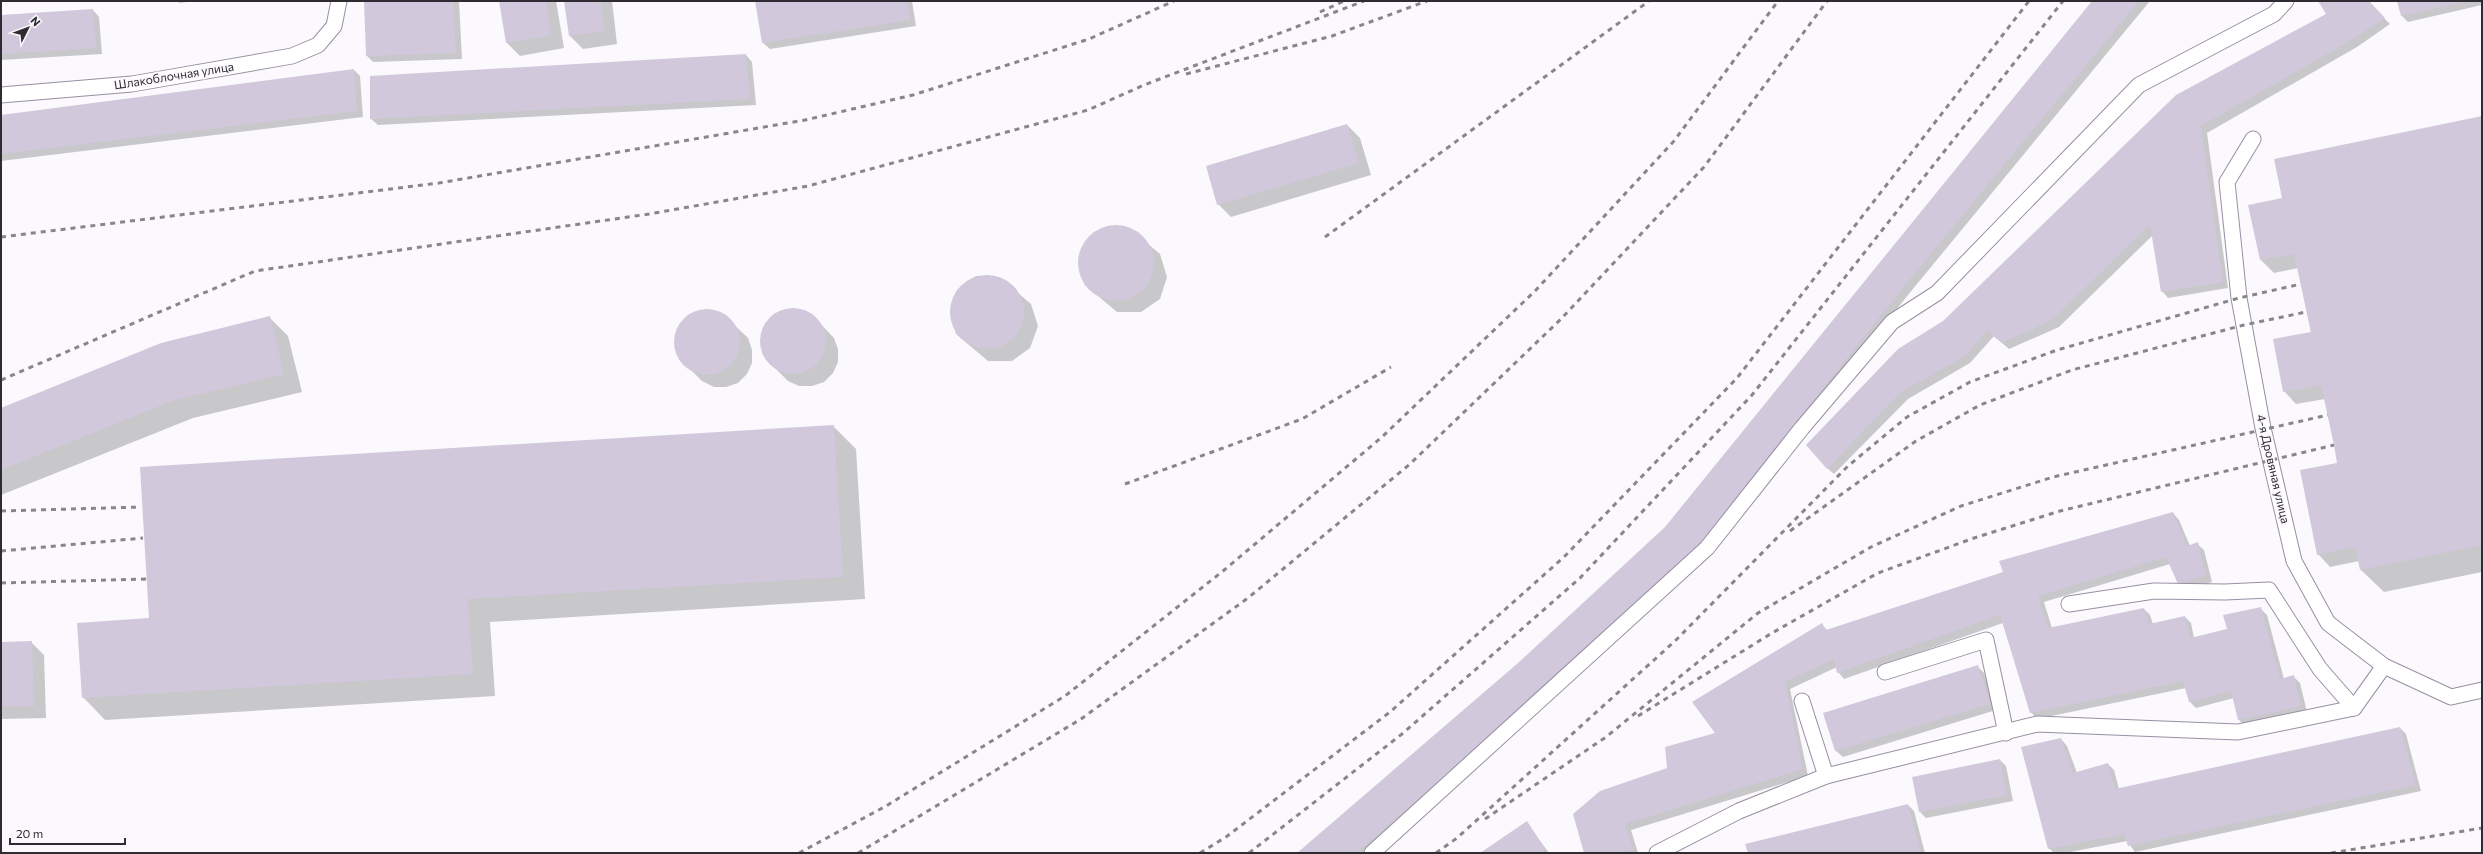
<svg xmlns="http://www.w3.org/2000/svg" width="2483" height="854" font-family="Commissioner,sans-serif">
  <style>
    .shadow { fill: #0003 }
    .building { fill: #d1c8dc }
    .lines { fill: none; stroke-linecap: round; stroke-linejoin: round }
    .lane-casing { stroke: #988fa2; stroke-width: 17 }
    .lane { stroke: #fff; stroke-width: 15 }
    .rail { stroke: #88858b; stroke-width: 3; stroke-dasharray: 5 5; stroke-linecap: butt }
    .labels { text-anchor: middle; stroke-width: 4; stroke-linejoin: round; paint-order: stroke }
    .street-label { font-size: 12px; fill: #2f2b33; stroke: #fbf9fd }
  </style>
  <rect width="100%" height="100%" fill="#fbf9fd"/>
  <g class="shadow">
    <polygon points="178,1 196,1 179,3"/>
    <polygon points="365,1 459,1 462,59 373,62 367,56"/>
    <polygon points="500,1 556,1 564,48 520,56 507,43"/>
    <polygon points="565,1 612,1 617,44 583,49 570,36"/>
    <polygon points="756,1 912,1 916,26 770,49 763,43"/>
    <polygon points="2093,1 2150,1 1908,295 1698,560 1370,853 1299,853 1519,663 1666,528"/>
    <polygon points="2319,1 2367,1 2390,24 2357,47 2207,133 2228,288 2168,298 2162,291 2153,235 2059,327 2009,349 1994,336 1970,363 1908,399 1834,474 1827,468 1944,322 2327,15"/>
    <polygon points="2398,1 2482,1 2482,5 2408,22 2402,16"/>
    <polygon points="93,10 99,17 102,54 1,60 1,16"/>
    <polygon points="746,55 752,62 756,105 378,125 371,119"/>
    <polygon points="354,70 360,76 363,117 1,161 1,116"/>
    <polygon points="2482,117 2482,572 2384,592 2361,570 2359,561 2330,567 2318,554 2339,466 2325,399 2296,404 2284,391 2311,332 2298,268 2274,273 2261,260 2249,206 2283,199"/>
    <polygon points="1347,125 1360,138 1371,175 1231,217 1218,204"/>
    <polygon points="1105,227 1128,227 1160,254 1167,277 1160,299 1141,312 1117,312 1085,285 1078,262 1086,240"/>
    <polygon points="976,276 999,277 1031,304 1038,326 1030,348 1012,361 988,361 956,334 950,311 957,290"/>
    <polygon points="702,310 714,311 725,316 748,338 752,350 752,363 747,374 738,383 726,387 714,387 702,381 680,359 675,348 676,335 681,323 690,315"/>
    <polygon points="787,310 800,310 812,315 834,338 838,349 838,362 833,373 824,382 812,386 799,386 788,381 766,359 761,347 761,335 767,323 776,314"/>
    <polygon points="270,318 288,336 302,392 193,418 1,495 1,410"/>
    <polygon points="833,426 856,449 865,599 490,622 495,696 105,720 83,697 150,619"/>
    <polygon points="2173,513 2179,520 2190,546 2197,544 2204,550 2212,582 2185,590 2179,584 2170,564 2044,602 2052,628 2144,609 2150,615 2153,624 2185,617 2191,623 2194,638 2228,630 2260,608 2267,615 2284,679 2294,677 2300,683 2307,712 2245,726 2239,720 2234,698 2196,708 2189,701 2186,688 2037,719 2031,712 2003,623 1844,679 1838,672 1837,667 1790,689 1808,776 1631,830 1638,853 1585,853 1668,769 1716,734 1822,625 1828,631 2004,573"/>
    <polygon points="31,642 44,655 46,718 1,719 1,643"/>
    <polygon points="1977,666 1984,673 1996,710 1843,757 1836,751 1825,714"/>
    <polygon points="2400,728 2406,734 2421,791 2135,852 2127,841 2065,853 2054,853 2049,848 2061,739 2067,746 2077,773 2108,764 2114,770 2119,789"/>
    <polygon points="2000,760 2006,766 2013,801 1926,818 1920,812"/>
    <polygon points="1908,805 1914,811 1925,853 1749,853"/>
    <polygon points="1527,823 1549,853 1482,853"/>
  </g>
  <g class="building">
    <polygon points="364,1 453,1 456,53 366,56"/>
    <polygon points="499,1 546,1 551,35 506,43"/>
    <polygon points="564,1 601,1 605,31 569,36"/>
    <polygon points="755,1 907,1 910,20 762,43"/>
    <polygon points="2092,1 2139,1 1902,289 1691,554 1543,690 1356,853 1297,853 1518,663 1665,527"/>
    <polygon points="2318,1 2369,1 2385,18 2350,41 2201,126 2223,282 2161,292 2150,225 2052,320 2002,343 1987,331 1964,357 1901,392 1827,469 1806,445 1898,349 1943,321 2176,95 2326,14"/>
    <polygon points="2397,1 2464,1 2464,2 2401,16"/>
    <polygon points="93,9 96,48 1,54 1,15"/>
    <polygon points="746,54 750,99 370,119 370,76"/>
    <polygon points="354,69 357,111 1,154 1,115"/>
    <polygon points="2482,116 2482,545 2360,570 2355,547 2317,555 2300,470 2337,463 2334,445 2321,385 2283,392 2273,339 2311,332 2294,254 2260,260 2248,205 2282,198 2274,159"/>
    <polygon points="1347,124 1359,163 1217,205 1206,166"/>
    <circle cx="1116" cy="263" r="38"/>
    <circle cx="987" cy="312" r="37"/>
    <circle cx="793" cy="341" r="33"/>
    <circle cx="707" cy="342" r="33"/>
    <polygon points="270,316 284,374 175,400 1,470 1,408 161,343"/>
    <polygon points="834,425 843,577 468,599 473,674 82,698 77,623 149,618 140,467"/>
    <polygon points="2173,512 2187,546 2198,542 2206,575 2178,584 2166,557 2038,596 2048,628 2144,608 2149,624 2185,616 2190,638 2227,629 2223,615 2261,607 2280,679 2294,675 2301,706 2238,720 2231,691 2189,702 2183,681 2030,713 2000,615 1837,673 1834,659 1785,682 1803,769 1625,824 1633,849 1620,853 1584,853 1573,814 1600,791 1667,768 1665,747 1715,733 1692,702 1822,623 1826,630 2003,572 1999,561"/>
    <polygon points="32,641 34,706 1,706 1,642"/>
    <polygon points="1978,665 1990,704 1835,751 1823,713"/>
    <polygon points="2400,727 2416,785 2128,846 2124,834 2048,849 2021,747 2061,738 2073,773 2108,763 2115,789"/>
    <polygon points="2000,759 2007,795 1919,812 1912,777"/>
    <polygon points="1908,804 1921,853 1748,853 1745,844"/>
    <polygon points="1527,821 1545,849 1539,853 1480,853"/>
  </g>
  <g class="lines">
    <defs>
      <g id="lane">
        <polyline points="1,95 132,84 292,56 318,45 334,26 339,1"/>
        <polyline points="2253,139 2227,182 2239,298 2263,428 2294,561 2328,623 2384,666 2451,697 2482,690"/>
        <polyline points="2069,604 2154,591 2225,592 2269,590 2320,669 2354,708"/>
        <polyline points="1885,672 1986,640 2006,733"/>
        <polyline points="1802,701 1826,776"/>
        <polyline points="1372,853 1707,548 1802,428 1892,322 1937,293 2139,85 2274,14 2286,1"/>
        <polyline points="1657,853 1739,811 1826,776 2037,724 2238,732 2354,708 2384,666"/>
      </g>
    </defs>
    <use href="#lane" class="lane-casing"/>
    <use href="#lane" class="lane"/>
    <g class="rail">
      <polyline points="1320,12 1344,1"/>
      <polyline points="1186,74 1332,36 1427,1"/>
      <polyline points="1,237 439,183 805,120 913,95 1089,39 1174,1"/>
      <polyline points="1325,237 1649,1"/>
      <polyline points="1,380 255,271 649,214 808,186 1088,110 1144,85 1364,1"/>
      <polyline points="1125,484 1302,419 1391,367"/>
      <polyline points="1,511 141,507"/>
      <polyline points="1790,531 1916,441 1980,405 2072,370 2244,325 2306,312"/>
      <polyline points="1,551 143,538"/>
      <polyline points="1,583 146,579"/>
      <polyline points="1638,716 1772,633 1878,573 1974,538 2060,511 2334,445"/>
      <polyline points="1485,819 1606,737 1758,613 1871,547 1961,506 2053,477 2328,415"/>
      <polyline points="799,853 886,806 1065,696 1223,571 1382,437 1535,291 1674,141 1778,1"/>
      <polyline points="858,853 1081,719 1248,598 1410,464 1561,319 1704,167 1827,1"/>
      <polyline points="1200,853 1226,837 1390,712 1564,557 1737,378 2029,1"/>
      <polyline points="1249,853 1402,734 1580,578 1752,395 2063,1"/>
      <polyline points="1436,853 1457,838 1675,641 1848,466 1907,417 1970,382 2057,350 2239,298 2301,284"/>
      <polyline points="2331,853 2482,828"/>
    </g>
  </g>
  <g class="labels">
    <g class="street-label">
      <text transform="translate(174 76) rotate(-9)" y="4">Шлакоблочная улица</text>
      <text transform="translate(2273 469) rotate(77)" y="4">4-я Дровяная улица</text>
    </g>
  </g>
  <rect width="2483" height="854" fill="none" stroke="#2f2b33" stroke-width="4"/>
  <g transform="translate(28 28) rotate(48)" stroke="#fbf9fd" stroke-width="3" paint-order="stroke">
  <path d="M0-3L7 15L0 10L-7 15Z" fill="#2f2b33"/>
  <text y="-6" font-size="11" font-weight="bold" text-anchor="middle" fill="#2f2b33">N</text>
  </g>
  <path d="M10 838v6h115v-6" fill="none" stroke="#2f2b33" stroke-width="2"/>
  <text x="16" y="838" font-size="12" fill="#2f2b33" stroke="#fbf9fd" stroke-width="3" paint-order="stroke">20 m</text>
</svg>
